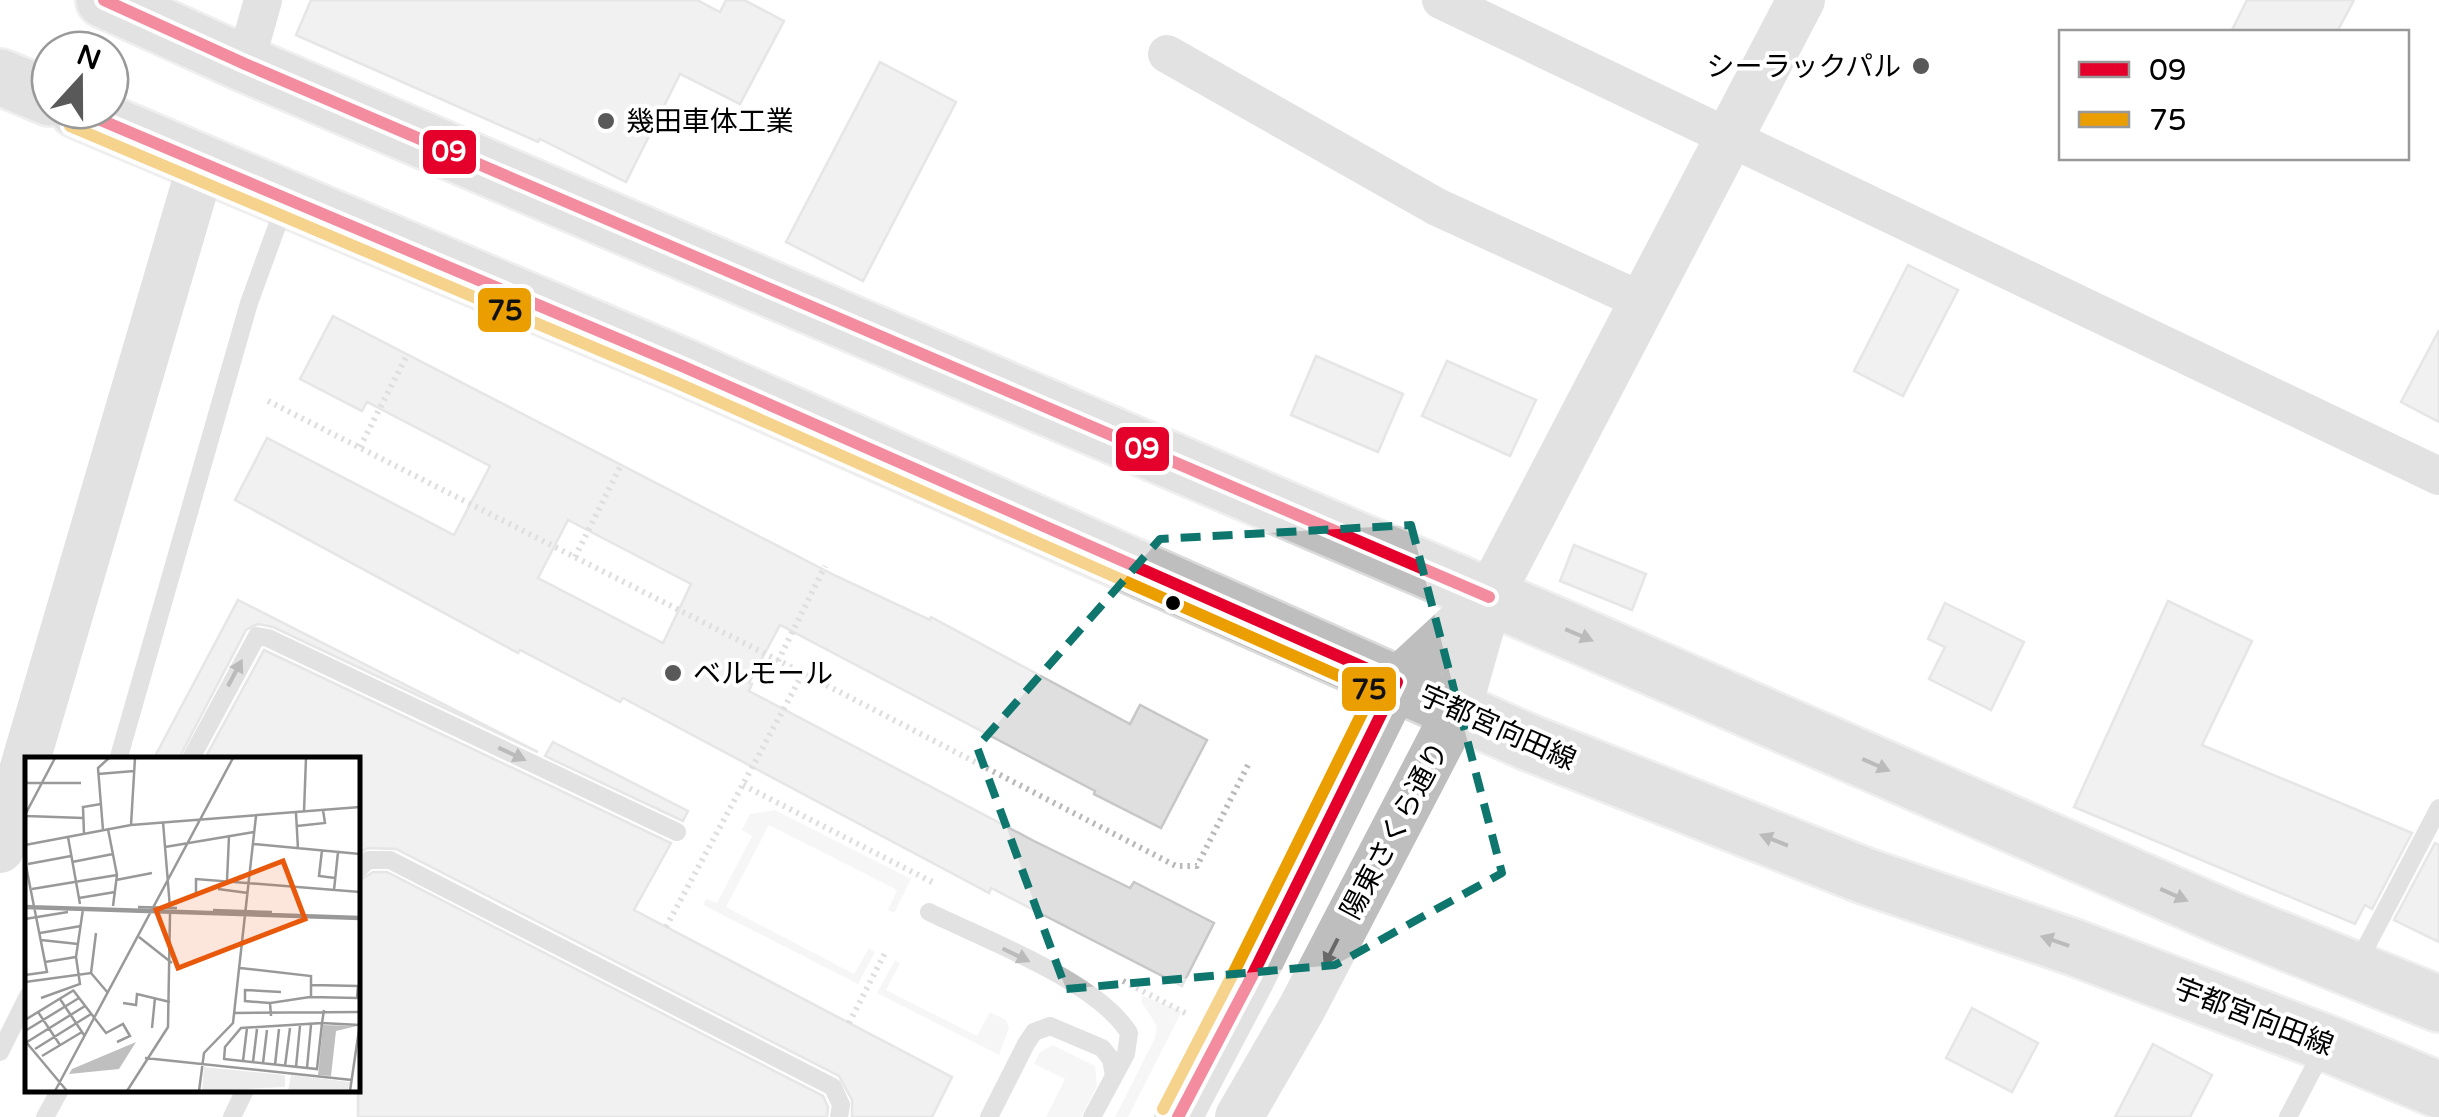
<svg xmlns="http://www.w3.org/2000/svg" width="2439" height="1117" font-family="'Varela Round','Noto Sans JP',sans-serif">
  <style>
    .green { fill: #ececec }
    .building { fill: #dfdfdf; stroke: #c7c7c7; stroke-width: 2.5; fill-rule: evenodd }
    .lines { fill: none; stroke-linecap: round; stroke-linejoin: round }
    .primary-casing { stroke: #dbdbdb; stroke-width: 60 }
    .path { stroke: #b9b9b9; stroke-width: 6; stroke-dasharray: 2.5 5; stroke-linecap: butt }
    .service { stroke: #bebebe; stroke-width: 18 }
    .minor { stroke: #bebebe; stroke-width: 38 }
    .tertiary { stroke: #bebebe; stroke-width: 48 }
    .primary { stroke: #bebebe; stroke-width: 55 }
    .bus-1-casing { stroke: #fff; stroke-width: 20 }
    .bus-2-casing { stroke: #fff; stroke-width: 20 }
    .bus-1 { stroke: #e4002b; stroke-width: 12 }
    .bus-2 { stroke: #eb9e00; stroke-width: 12 }
    .oneway { fill: #686868 }
    .marked { fill: none; stroke: #0f766e; stroke-width: 8; stroke-dasharray: 20 12; stroke-linejoin: round }
    .poi-dot { fill: #595959; stroke: #fff; stroke-width: 4 }
    .bus-dot { fill: #000; stroke: #fff; stroke-width: 4 }
    .labels { text-anchor: middle; stroke-width: 8; stroke-linejoin: round; paint-order: stroke }
    .poi-label { font-size: 28px; fill: #000; stroke: #fff; text-anchor: start }
    .street-label { font-size: 28px; fill: #000; stroke: #fff }
    .inset-road { fill: none; stroke: #999; stroke-width: 2.5 }
    .view { fill: #e8590c; fill-opacity: 0.15; stroke: #e8590c; stroke-width: 5 }
    .inset-edge { fill: none; stroke: #000; stroke-width: 5 }
    .line-badge { stroke: #fff; stroke-width: 4 }
    .badge-label { font-size: 28px; text-anchor: middle; font-weight: bold; fill: #fff }
    .pale-badge-label { font-size: 28px; text-anchor: middle; font-weight: bold; fill: #111 }
  </style>
  <rect width="100%" height="100%" fill="#fff"/>
  <g class="green">
    <polygon points="775,810 911,879 894,913 888,910 897,890 769,825 726,907 854,974 869,948 875,952 858,984 703,905 706,899 717,903 752,836 742,830 750,814"/>
    <polygon points="895,960 900,963 886,990 977,1036 990,1012 1006,1020 1009,1028 999,1055 877,993"/>
    <polygon points="1143,996 1182,1011 1128,1117 1115,1117 1155,1038 1157,1026 1141,1001"/>
    <polygon points="1053,1045 1095,1066 1097,1086 1081,1117 1046,1117 1065,1079 1034,1064 1040,1052"/>
  </g>
  <g class="building">
    <polygon points="311,0 697,0 720,12 726,0 744,0 784,21 740,104 680,74 626,182 540,139 538,142 296,35"/>
    <polygon points="2247,0 2354,0 2337,32 2231,32"/>
    <polygon points="880,62 956,102 863,281 786,242"/>
    <polygon points="1908,265 1958,290 1903,396 1854,371"/>
    <path d="M333 316 836 576 930 620 931 617 1130 724 1140 705 1207 740 1161 828 1094 794 1095 791 780 625 749 683 752 684 749 691 1034 841 1130 888 1134 882 1214 923 1182 986 991 888 989 893 623 698 620 702 520 650 518 653 235 500 267 438 454 535 490 466 367 402 362 411 300 379ZM568 520 691 584 663 643 538 578Z"/>
    <polygon points="2439,330 2439,422 2401,402"/>
    <polygon points="1316,356 1403,394 1378,452 1291,415"/>
    <polygon points="1447,361 1536,400 1510,456 1422,416"/>
    <polygon points="1574,545 1646,574 1632,610 1560,581"/>
    <polygon points="238,600 538,752 273,627 258,624 246,630 178,760 153,760"/>
    <polygon points="2168,601 2252,641 2202,745 2412,833 2372,909 2365,905 2355,924 2074,807"/>
    <polygon points="1945,603 2024,642 1991,710 1929,679 1945,647 1928,639"/>
    <polygon points="264,650 671,843 634,910 952,1077 932,1117 852,1117 852,1100 839,1076 396,849 368,848 358,853 358,760 204,760"/>
    <polygon points="553,742 688,811 683,821 545,756"/>
    <polygon points="2435,843 2439,845 2439,942 2394,920"/>
    <polygon points="373,872 387,872 823,1096 828,1107 827,1117 358,1117 358,882"/>
    <polygon points="1972,1008 2038,1043 2012,1092 1946,1058"/>
    <polygon points="2153,1044 2212,1075 2190,1117 2115,1117"/>
  </g>
  <g class="lines">
    <defs>
      <g id="primary">
        <polyline points="104,0 245,64 1574,633 2226,918 2439,1004"/>
        <polyline points="0,77 50,98"/>
        <polyline points="77,110 682,366 1530,743 1865,876 2073,947 2326,1043 2439,1090"/>
      </g>
    </defs>
    <use href="#primary" class="primary-casing"/>
    <g class="path">
      <polyline points="268,401 803,673"/>
      <polyline points="360,447 406,357"/>
      <polyline points="575,557 621,465"/>
      <polyline points="778,661 825,566"/>
      <polyline points="743,785 934,883"/>
      <polyline points="666,927 803,673 1176,866 1197,866 1250,761"/>
      <polyline points="1123,981 1187,1014"/>
      <polyline points="849,1023 886,951"/>
    </g>
    <g class="service">
      <polyline points="118,760 249,303 285,204"/>
      <polyline points="190,760 257,636 268,638 677,832"/>
      <polyline points="358,870 368,860 390,860 833,1087 841,1105 839,1117"/>
      <path d="M929 912C986 940 1097 981 1129 1033L1126 1054 1092 1117"/>
      <polyline points="2361,964 2367,945 2439,808"/>
      <polyline points="0,1052 28,996"/>
      <polyline points="45,1117 60,1090"/>
      <polyline points="232,1117 245,1090"/>
      <polyline points="989,1117 1026,1044 1034,1032 1050,1026 1102,1048 1111,1059 1114,1076"/>
      <polyline points="2288,1117 2324,1048"/>
    </g>
    <g class="minor">
      <polyline points="1441,0 2439,476"/>
      <polyline points="1167,54 1437,207 1644,302"/>
      <polyline points="245,64 263,0"/>
    </g>
    <g class="tertiary">
      <polyline points="0,849 194,189 206,165"/>
      <polyline points="1178,1117 1251,978 1397,682 1489,597"/>
      <polyline points="1239,1117 1302,1008 1457,710 1489,597 1801,0"/>
    </g>
    <use href="#primary" class="primary"/>
    <defs>
      <g id="bus-1">
        <polyline points="104,0 245,64 1489,597"/>
        <polyline points="77,110 682,366 1397,682 1251,978 1178,1117"/>
      </g>
      <polyline id="bus-2" points="70,126 675,382 1373,691 1235,970 1163,1109"/>
    </defs>
    <use href="#bus-1" class="bus-1-casing"/>
    <use href="#bus-2" class="bus-2-casing"/>
    <use href="#bus-1" class="bus-1"/>
    <use href="#bus-2" class="bus-2"/>
  </g>
  <defs><path id="oneway-solid" d="M-6-.8H1V-3.2L6.5 0L1 3.2V.8H-6Z" transform="scale(2.5)"/></defs>
  <g class="oneway">
    <use href="#oneway-solid" transform="translate(1579 635) rotate(23)"/>
    <use href="#oneway-solid" transform="translate(235 673) rotate(-62)"/>
    <use href="#oneway-solid" transform="translate(512 754) rotate(25)"/>
    <use href="#oneway-solid" transform="translate(1876 765) rotate(24)"/>
    <use href="#oneway-solid" transform="translate(1774 840) rotate(-158)"/>
    <use href="#oneway-solid" transform="translate(2174 895) rotate(24)"/>
    <use href="#oneway-solid" transform="translate(2055 941) rotate(-161)"/>
    <use href="#oneway-solid" transform="translate(1331 952) rotate(117)"/>
    <use href="#oneway-solid" transform="translate(1016 955) rotate(26)"/>
  </g>
  <path d="M0 0H2439V1117H0ZM1411 525 1502 873 1335 965 1066 989 977 747 1160 539Z" fill="#fff" fill-opacity=".55" fill-rule="evenodd"/>
  <path class="marked" d="M1411 525 1502 873 1335 965 1066 989 977 747 1160 539Z"/>
  <g class="poi-dot">
    <circle cx="1921" cy="66" r="10"/>
    <circle cx="606" cy="121" r="10"/>
    <circle cx="673" cy="673" r="10"/>
  </g>
  <circle class="bus-dot" cx="1173" cy="603" r="9"/>
  <g class="labels">
    <g class="poi-label">
      <text x="1901" y="76" text-anchor="end">シーラックパル</text>
      <text x="626" y="131">幾田車体工業</text>
      <text x="693" y="683">ベルモール</text>
    </g>
    <g class="street-label">
      <text transform="translate(1498 727) rotate(24)" y="10">宇都宮向田線</text>
      <text transform="translate(1394 830) rotate(-62)" y="10">陽東さくら通り</text>
      <text transform="translate(2254 1016) rotate(21)" y="10">宇都宮向田線</text>
    </g>
  </g>
  <g transform="translate(25 757)">
    <rect width="335" height="335" fill="#fff"/>
    <path d="M179 310 260 318V330L177 334ZM266 318 325 325 323 334H263Z" fill="#ececec"/>
    <path d="M298 268 332 269 311 274 306 319 293 318ZM111 285 94 312 44 317 47 312Z" fill="#bfbfbf"/>
    <path class="inset-road" d="M73 17 109 14M0 26H56M279 55 281 1M271 56 273 92M0 58 30 1M1 59 58 61M138 65 145 151M106 68 110 1M272 69 300 66 298 53M83 72 92 118 88 149M78 73 73 11 84 1M59 77 58 50 76 47M43 80 55 147M228 87 335 97M0 88 106 68 335 50M140 90 229 75M297 93 294 119 310 121M0 104 22 215 0 218M47 105 88 97M3 107 46 99M91 123 127 116M202 124 204 79M7 132 92 118M193 132 223 136M309 133 313 95M171 136V122L335 135M54 141 90 135M0 149 335 160M113 150 152 151M0 151 335 162M188 153 247 155M0 162 43 155M15 176 56 169M114 180 147 206M16 183 53 187M20 205 51 200M215 211 286 219V240L332 241 333 229 287 228M66 216 71 176M0 225 66 216 83 236M48 233 81 276 98 267 105 279 92 285M16 241 55 227 51 200 58 152M35 242 59 278M98 246 111 248 112 237 145 245M245 246 220 244V233L256 235M13 255 35 288M209 256 335 255M246 259 245 246 285 240M0 263 49 233M127 271 130 241M0 274 54 241M1 285 42 334M2 285 60 249M10 292 66 257M17 299 57 275M120 301 327 323M199 302 292 312 297 266 335 268M199 303 200 290 216 271 297 266 299 253M218 304 222 271M228 305 232 272M238 306 242 273M250 308 254 272M260 309 265 271M271 310 275 269M282 311 286 268M30 334 208 1M102 334 143 270 145 157M174 334 179 296 208 266 231 59M325 334 335 266"/>
    <path class="view" d="M258 104 280 162 153 211 131 153Z"/>
    <rect width="335" height="335" class="inset-edge"/>
  </g>
  <g class="line-badge">
    <rect x="421" y="128" width="57" height="48" rx="10" fill="#e4002b"/>
    <rect x="476" y="286" width="57" height="48" rx="10" fill="#eb9e00"/>
    <rect x="1114" y="425" width="57" height="48" rx="10" fill="#e4002b"/>
    <rect x="1340" y="665" width="58" height="48" rx="10" fill="#eb9e00"/>
  </g>
  <g class="badge-label">
    <text x="449" y="161">09</text>
    <text x="1142" y="458">09</text>
  </g>
  <g class="pale-badge-label">
    <text x="505" y="320">75</text>
    <text x="1369" y="699">75</text>
  </g>
  <rect x="2059" y="30" width="350" height="130" fill="#ffffff" stroke="#999999" stroke-width="2.5"/>
  <rect x="2079" y="62" width="50" height="15" fill="#e4002b" stroke="#999999" stroke-width="2.5"/>
  <text x="2149" y="80" font-size="30" fill="#000000">09</text>
  <rect x="2079" y="112" width="50" height="15" fill="#eb9e00" stroke="#999999" stroke-width="2.5"/>
  <text x="2149" y="130" font-size="30" fill="#000000">75</text>
  <g transform="translate(80 80) rotate(21)"><circle r="48" fill="#ffffff" stroke="#999999" stroke-width="2.5"/>
  <path d="M0-8L18 38L0 25L-18 38Z" fill="#595959"/>
  <text y="-15" font-size="28" font-weight="bold" text-anchor="middle" fill="#000000">N</text>
  </g>
</svg>
